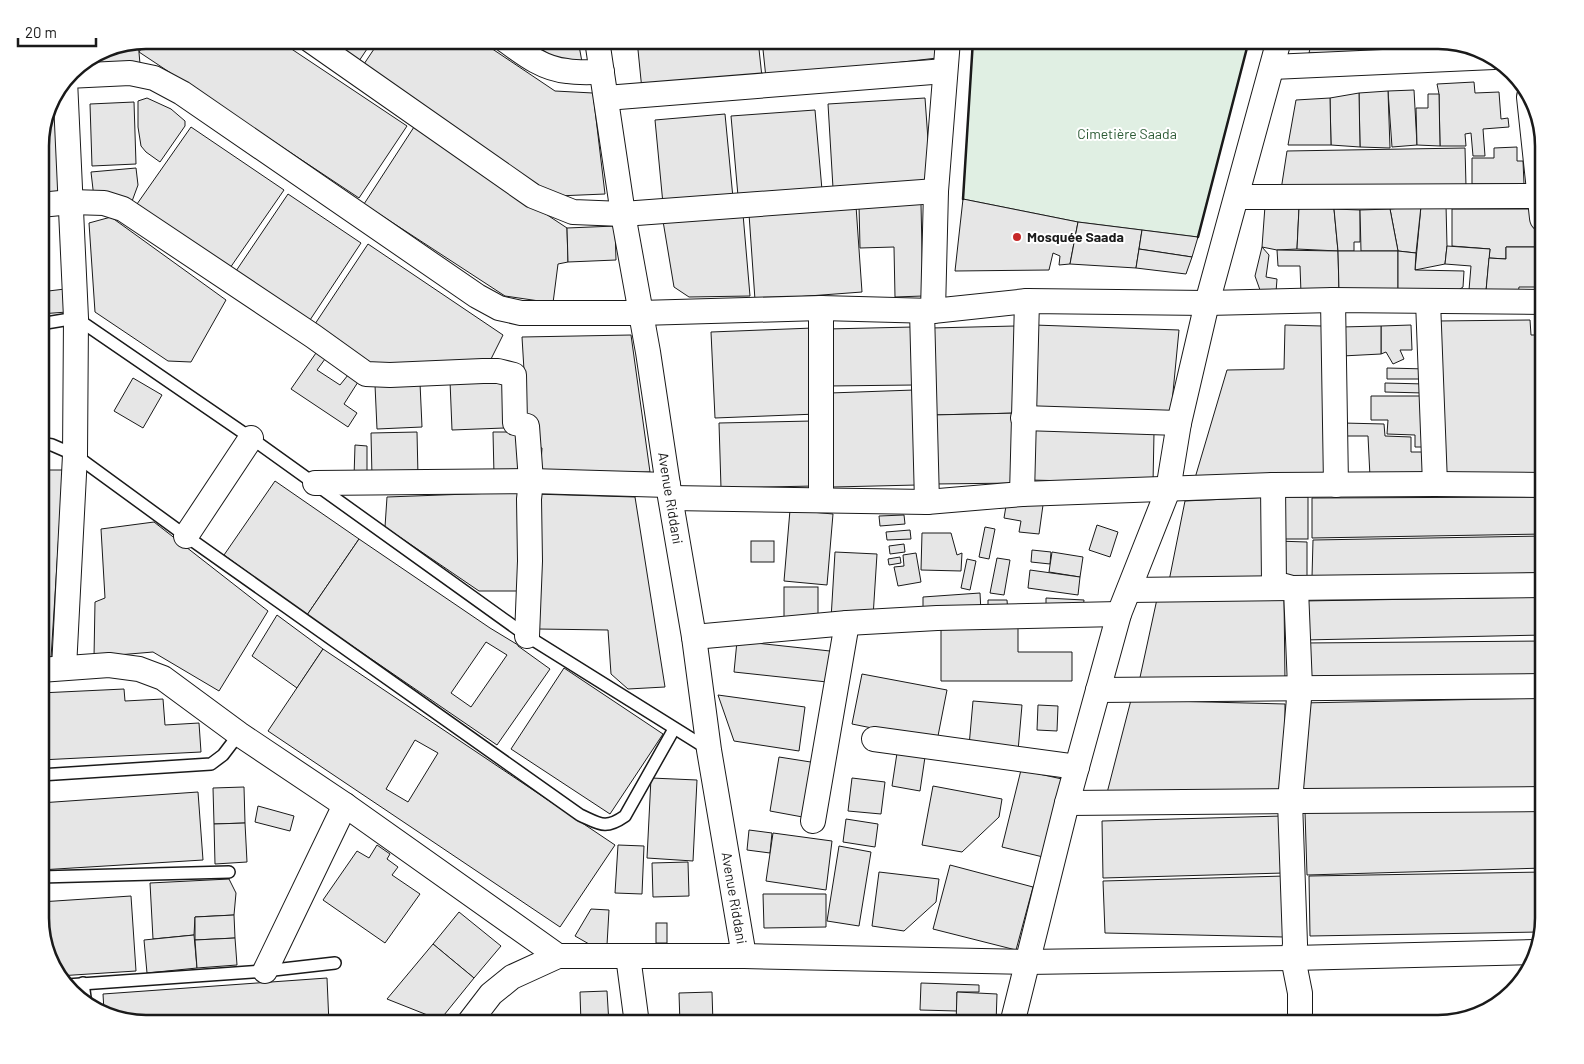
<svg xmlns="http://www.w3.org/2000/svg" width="1584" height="1064" font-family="Barlow,sans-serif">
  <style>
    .green { fill: #e0efe3; stroke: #6a6a6a }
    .building { fill: #e6e6e6; stroke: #1a1a1a; fill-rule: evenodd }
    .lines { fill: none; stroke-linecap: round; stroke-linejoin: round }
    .lane-casing { stroke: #1a1a1a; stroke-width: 14 }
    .street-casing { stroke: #1a1a1a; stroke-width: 26 }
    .secondary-casing { stroke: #1a1a1a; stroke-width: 30 }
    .lane { stroke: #fff; stroke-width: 11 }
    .street { stroke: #fff; stroke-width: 24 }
    .secondary { stroke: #fff; stroke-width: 28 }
    .wall { stroke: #1a1a1a; stroke-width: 2.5 }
    .poi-dot { fill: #c62828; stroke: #fff; stroke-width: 2 }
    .labels { text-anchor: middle; stroke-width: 4; stroke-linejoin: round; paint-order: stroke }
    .park-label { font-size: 14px; fill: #2b5a34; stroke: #fff }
    .poi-label { font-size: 14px; font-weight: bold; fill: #1a1a1a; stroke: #fff; text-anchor: start }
    .street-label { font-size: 14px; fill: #1a1a1a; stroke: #fff }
    .rim { fill: none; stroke: #1a1a1a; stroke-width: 2.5 }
  </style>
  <rect width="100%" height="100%" fill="#fff"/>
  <polygon class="green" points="973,40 1249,40 1198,237 1078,222 963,199"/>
  <g class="building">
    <polygon points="147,40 278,40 407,126 359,198 139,52"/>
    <polygon points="323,40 373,40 357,64"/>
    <polygon points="380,40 479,40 555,91 593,93 605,194 557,196 516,177 362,67"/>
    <polygon points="529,40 578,40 582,62 562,64"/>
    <polygon points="637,40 758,40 762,77 642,90"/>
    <polygon points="762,40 935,40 937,58 766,78"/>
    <polygon points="1312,40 1360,40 1358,53 1309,53"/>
    <polygon points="1365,40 1377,40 1377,43 1384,42 1384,52 1365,53"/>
    <polygon points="1385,40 1413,40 1413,51 1385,52"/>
    <polygon points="138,41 140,64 86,68 85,61 105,48"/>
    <polygon points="1474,82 1475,93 1499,92 1501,119 1508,118 1509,127 1483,129 1485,156 1473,156 1471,133 1465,134 1466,146 1440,146 1439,94 1437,84"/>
    <polygon points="1414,90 1417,145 1392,147 1388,91"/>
    <polygon points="1388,91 1390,148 1360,147 1359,93"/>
    <polygon points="1359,93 1360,147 1331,145 1330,98"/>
    <polygon points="1428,94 1439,94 1440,146 1417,145 1416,108 1428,108"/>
    <polygon points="147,98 171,109 185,121 185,126 160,162 146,152 141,146 138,127 138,101"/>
    <polygon points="925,98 931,182 833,188 828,104"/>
    <polygon points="1330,98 1331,145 1288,145 1296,100"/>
    <polygon points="134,102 136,164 92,166 90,104"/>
    <polygon points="815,110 822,190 738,196 731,116"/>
    <polygon points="47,112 57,112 64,197 40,199 40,139"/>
    <polygon points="725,114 733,198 663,204 655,120"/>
    <polygon points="191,127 284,190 230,268 137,204"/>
    <polygon points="414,127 567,228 568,262 558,264 553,303 505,296 364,204"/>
    <polygon points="1517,147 1517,161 1523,161 1524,184 1472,184 1472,158 1494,158 1494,148"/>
    <polygon points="1465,148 1466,186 1281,190 1287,151"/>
    <polygon points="136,168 138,185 131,204 94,198 91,172"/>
    <polygon points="288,194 361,243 310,320 236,271"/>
    <polygon points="963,199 1078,222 1070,264 1059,265 1060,256 1053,253 1049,270 955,271"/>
    <polygon points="921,204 923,296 895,297 894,247 860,248 859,205"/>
    <polygon points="1446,205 1447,246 1445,264 1415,270 1421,206"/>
    <polygon points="856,206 862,292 755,300 749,214"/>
    <polygon points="1265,206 1299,208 1297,249 1277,250 1262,247"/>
    <polygon points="1421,206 1416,253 1398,251 1390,209"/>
    <polygon points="1299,208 1334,209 1338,251 1297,249"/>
    <polygon points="1334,209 1360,210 1360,242 1354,242 1354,251 1338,251"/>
    <polygon points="1390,209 1398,251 1361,251 1360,210"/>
    <polygon points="1452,209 1534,209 1537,247 1506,247 1506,259 1489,258 1490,249 1452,246"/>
    <polygon points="743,214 750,296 689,297 674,287 663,221"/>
    <polygon points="111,217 226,300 191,362 168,361 95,312 89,223"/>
    <polygon points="1078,222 1142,230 1136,268 1070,264"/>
    <polygon points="615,226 616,260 568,262 567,228"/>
    <polygon points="1142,230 1198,237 1192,257 1139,249"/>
    <polygon points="368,244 503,335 488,365 371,367 313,327"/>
    <polygon points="1447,246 1490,249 1486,291 1469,290 1471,266 1445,264"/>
    <polygon points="1262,247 1269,255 1266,277 1277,279 1276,292 1260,290 1255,276"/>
    <polygon points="1506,247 1537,247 1537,257 1543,257 1543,271 1537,274 1537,287 1519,287 1518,294 1486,291 1489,258 1506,259"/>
    <polygon points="1139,249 1192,257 1186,274 1136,268"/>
    <polygon points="1277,250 1338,251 1339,291 1301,293 1300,266 1278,266"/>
    <polygon points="1338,251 1398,251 1398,291 1339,291"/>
    <polygon points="1398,251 1416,253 1415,270 1464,271 1463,287 1457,291 1398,291"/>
    <polygon points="65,289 67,312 40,314 40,292"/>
    <polygon points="1530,320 1531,335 1543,335 1544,473 1444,475 1437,321"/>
    <polygon points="1034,325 1179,330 1171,413 1033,411"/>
    <polygon points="1285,325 1322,326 1328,480 1195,478 1227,370 1284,369"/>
    <polygon points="1411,325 1412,350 1400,350 1404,359 1393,364 1386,352 1381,354 1381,326"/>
    <polygon points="1015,326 1018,413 932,415 931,328"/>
    <polygon points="1381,326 1381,354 1342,356 1341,327"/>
    <polygon points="913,327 914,385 828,386 827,329"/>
    <polygon points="813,328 817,414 715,418 711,332"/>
    <polygon points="631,335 650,472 540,476 542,448 534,446 527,420 522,337"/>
    <polygon points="316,353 325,359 317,370 340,385 348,375 358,382 344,404 357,413 348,427 291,389"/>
    <polygon points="1387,368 1427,369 1427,379 1387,379"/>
    <polygon points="133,378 162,395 143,428 114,411"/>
    <polygon points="503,379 504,428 452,430 450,381"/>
    <polygon points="420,383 422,427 377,429 375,385"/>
    <polygon points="1385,383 1425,384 1424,393 1385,392"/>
    <polygon points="914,390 917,485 833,487 830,393"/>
    <polygon points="1371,396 1423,396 1428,447 1415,447 1415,435 1387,434 1388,420 1371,420"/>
    <polygon points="1018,413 1020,483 934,484 932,415"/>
    <polygon points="812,421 814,486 721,488 719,423"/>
    <polygon points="1343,423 1384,424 1385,436 1411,437 1411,452 1429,452 1428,477 1370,477 1368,436 1342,436"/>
    <polygon points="1031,430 1154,433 1153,483 1030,480"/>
    <polygon points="417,432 418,476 372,477 371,433"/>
    <polygon points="493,432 522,432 523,475 494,475"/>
    <polygon points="355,445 367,446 367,477 354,477"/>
    <polygon points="40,470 63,470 51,658 40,658"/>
    <polygon points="275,481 359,539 307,615 224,555"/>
    <polygon points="522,492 519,591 479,591 385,527 387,497"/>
    <polygon points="533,494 635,497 665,687 628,689 611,674 608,630 538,629"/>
    <polygon points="1271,497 1270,580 1169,581 1185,501"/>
    <rect x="1276" y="497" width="32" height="42"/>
    <polygon points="1544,497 1544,534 1312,538 1312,498"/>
    <polygon points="1007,500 1043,505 1039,534 1019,532 1021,521 1004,518"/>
    <polygon points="790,510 833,514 827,585 784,581"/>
    <polygon points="904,515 905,524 880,526 879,516"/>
    <polygon points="154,522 268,611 219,691 153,652 94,657 95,602 105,598 101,529"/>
    <polygon points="1097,525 1118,532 1110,557 1089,550"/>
    <polygon points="985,527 995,529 989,559 979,557"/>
    <polygon points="910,530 911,539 887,540 886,532"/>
    <polygon points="922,533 951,533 957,555 962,553 961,571 921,570"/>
    <polygon points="1544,536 1544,573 1312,577 1313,540"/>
    <path d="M359 539 490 628 518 645V646L550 669 497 745 307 615ZM486 642 507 655 471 707 451 693Z"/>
    <rect x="751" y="541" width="23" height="21"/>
    <polygon points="1276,541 1307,542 1307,577 1275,577"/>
    <polygon points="904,544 905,552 890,554 889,546"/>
    <polygon points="1032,550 1051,552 1050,564 1031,562"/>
    <polygon points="835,552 877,554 873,617 831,619"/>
    <polygon points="1052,552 1083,557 1080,577 1049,572"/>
    <polygon points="916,553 921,582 898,586 894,567 904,566 903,555"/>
    <polygon points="900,557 901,563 889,565 888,559"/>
    <polygon points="997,558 1010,560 1004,595 990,593"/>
    <polygon points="967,559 976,561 970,590 961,588"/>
    <polygon points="1030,570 1080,577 1078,595 1028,588"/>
    <rect x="784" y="587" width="34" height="37"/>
    <polygon points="980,593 981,612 923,615 923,597"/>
    <polygon points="1544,597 1544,635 1303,640 1302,601"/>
    <polygon points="1046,598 1084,600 1083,610 1046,609"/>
    <polygon points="1284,598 1285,681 1139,682 1157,599"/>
    <polygon points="988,600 1007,600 1008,613 988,613"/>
    <polygon points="277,615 323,649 297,688 252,656"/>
    <polygon points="941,622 1018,622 1018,652 1072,652 1072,681 941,681"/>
    <polygon points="737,641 830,651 827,682 734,672"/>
    <polygon points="1544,641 1544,676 1305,679 1305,643"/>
    <path d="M323 649 615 845 560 927 268 731ZM415 740 438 753 408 802 386 789Z"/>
    <polygon points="564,668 663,734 610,814 511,749"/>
    <polygon points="862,674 947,690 937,741 852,724"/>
    <polygon points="124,689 125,701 163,699 165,725 199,723 201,752 40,760 40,693"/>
    <polygon points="718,695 805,707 799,751 734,741"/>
    <polygon points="1544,698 1544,789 1303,795 1301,703"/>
    <polygon points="1131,700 1285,704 1285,794 1107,793"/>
    <polygon points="973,701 1022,705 1018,751 969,746"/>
    <polygon points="1038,705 1058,706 1057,731 1037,730"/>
    <polygon points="897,753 925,757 920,791 892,786"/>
    <polygon points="779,757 817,763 808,818 770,811"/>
    <polygon points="1021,770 1062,779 1043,857 1002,847"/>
    <polygon points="651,778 697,780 693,861 647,858"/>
    <polygon points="852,778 885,782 881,814 848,811"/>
    <polygon points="933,786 1002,799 999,817 962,852 922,845"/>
    <polygon points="244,787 245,823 214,824 213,788"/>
    <polygon points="198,792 203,860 40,870 40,803"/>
    <polygon points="258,806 294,816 290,831 255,822"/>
    <polygon points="1544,806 1544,868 1307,875 1305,812"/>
    <polygon points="1282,816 1284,873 1103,878 1102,821"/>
    <polygon points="846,819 878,824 875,847 843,842"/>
    <polygon points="245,823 247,862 215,864 214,824"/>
    <polygon points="749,830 772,833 770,853 747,850"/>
    <polygon points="773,833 832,841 826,890 766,881"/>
    <polygon points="377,845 390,854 387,859 398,867 392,875 420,894 385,943 323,900 357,851 369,858"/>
    <polygon points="618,845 644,846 642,894 615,893"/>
    <polygon points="839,846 871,852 859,926 827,921"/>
    <polygon points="688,862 689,896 653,897 652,863"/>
    <polygon points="950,865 1033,887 1016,950 933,929"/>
    <polygon points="879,872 939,879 936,902 904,931 872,926"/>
    <polygon points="1544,872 1544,919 1540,932 1310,936 1309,876"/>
    <polygon points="1285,876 1284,937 1105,933 1103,881"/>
    <polygon points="229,879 236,893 234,915 195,917 194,935 153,939 150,883"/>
    <polygon points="763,894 826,894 826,927 764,928"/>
    <polygon points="131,896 136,971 58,976 54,971 40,925 40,902"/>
    <polygon points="591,909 609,910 607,945 589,944 575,936"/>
    <polygon points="459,912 501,946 474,978 433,944"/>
    <polygon points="234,915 235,938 195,940 195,917"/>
    <rect x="656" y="923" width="11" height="20"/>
    <polygon points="194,935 197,968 147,973 144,940"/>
    <polygon points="235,938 237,965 197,968 195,940"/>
    <polygon points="433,944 474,978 440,1020 387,999"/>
    <polygon points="327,978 329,1024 145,1024 104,1011 103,994"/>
    <polygon points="921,983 979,985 979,992 957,992 957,1011 920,1010"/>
    <polygon points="607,991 609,1024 581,1024 580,992"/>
    <polygon points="712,992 713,1024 680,1024 679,993"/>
    <polygon points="957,992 997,994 996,1024 956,1024"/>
    <polygon points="418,1015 419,1024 329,1024 329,1020"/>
    <rect x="918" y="1015" width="18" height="9"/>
  </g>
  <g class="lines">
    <defs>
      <g id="lane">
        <polyline points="40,324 76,318 251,438 527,636 708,749"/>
        <path d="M40 443 52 445 75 455 186 536 580 815C600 824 605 830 625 816L674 729"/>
        <polyline points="40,775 211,764 223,755 239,734"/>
        <polyline points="40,877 229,872"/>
        <polyline points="83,983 86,1005"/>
        <polyline points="67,985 265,971 335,963"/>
      </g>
      <g id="street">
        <polyline points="310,40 533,196 573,212 623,214 936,191"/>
        <path d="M505 40C524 54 543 69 567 71 578 73 590 72 602 72"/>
        <path id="s1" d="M597 40 623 214 648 352 668 485 694 637 709 750 744 956"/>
        <polyline points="1272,67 1494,57"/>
        <polyline points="67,76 130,73 154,78 182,93 477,296 499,308 521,313 640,313 821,308 933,311 1027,301 1207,303 1333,300 1544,302"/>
        <polyline points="606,98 945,71"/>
        <polyline points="1237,197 1542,196"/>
        <polyline points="40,205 71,202 104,203 123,209 313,336 366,374 390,375 483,371 498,371 514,375 515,423 527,426 531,481 529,499 530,561 527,636"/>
        <polyline points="1333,300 1336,485"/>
        <polyline points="1428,301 1435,484"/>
        <polyline points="821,308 821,500"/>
        <polyline points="922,311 927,502"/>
        <polyline points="933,311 936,191 948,40"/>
        <polyline points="1023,418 1179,423"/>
        <polyline points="315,483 531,481 668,485"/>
        <polyline points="1273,485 1274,583 1296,589 1300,687 1290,801 1295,944 1293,958 1300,993 1300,1024"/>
        <polyline points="1022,494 1027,301"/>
        <polyline points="671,498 927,502 1022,494 1273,485 1435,484 1544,485"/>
        <polyline points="186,536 251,438"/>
        <polyline points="1129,590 1544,585"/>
        <polyline points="694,637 847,623 937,618 1119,614"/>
        <polyline points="64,668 75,455 76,318 65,80"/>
        <polyline points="40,670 109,665 139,669 163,678 239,734 345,805 558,956"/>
        <polyline points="1098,690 1544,686"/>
        <polyline points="874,739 1077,767"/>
        <polyline points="1067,803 1544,799"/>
        <polyline points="813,821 847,623"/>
        <polyline points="628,956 637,1024"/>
        <polyline points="265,971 345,805"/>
        <polyline points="468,1024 491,994 512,977 558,956 744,956 1027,962 1293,958 1534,952"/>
        <polyline points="1012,1024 1067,803 1119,614 1168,490 1179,423 1207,303 1279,40"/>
      </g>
      <polyline id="secondary" points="1531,97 1544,218"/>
    </defs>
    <use href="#lane" class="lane-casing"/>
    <use href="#street" class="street-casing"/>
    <use href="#secondary" class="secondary-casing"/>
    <use href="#lane" class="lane"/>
    <use href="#street" class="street"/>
    <use href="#secondary" class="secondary"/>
    <g class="wall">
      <polyline points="963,199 973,40"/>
      <polyline points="1198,237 1249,40"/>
    </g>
  </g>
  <circle class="poi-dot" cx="1017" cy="237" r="5"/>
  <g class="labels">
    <g class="park-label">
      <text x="1127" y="139">Cimetière Saada</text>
    </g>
    <g class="poi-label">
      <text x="1027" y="242">Mosquée Saada</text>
    </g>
    <g class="street-label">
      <text dy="5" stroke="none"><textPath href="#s1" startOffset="464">Avenue Riddani</textPath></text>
      <text dy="5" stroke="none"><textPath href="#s1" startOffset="869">Avenue Riddani</textPath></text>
    </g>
  </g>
  <path d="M0 0H1584V1064H0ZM146 49H1438A97 97 0 0 1 1535 146V918A97 97 0 0 1 1438 1015H146A97 97 0 0 1 49 918V146A97 97 0 0 1 146 49Z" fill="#fff" fill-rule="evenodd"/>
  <path class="rim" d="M146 49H1438A97 97 0 0 1 1535 146V918A97 97 0 0 1 1438 1015H146A97 97 0 0 1 49 918V146A97 97 0 0 1 146 49Z"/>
  <path d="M18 38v8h78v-8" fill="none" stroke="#1a1a1a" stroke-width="2.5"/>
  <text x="25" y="38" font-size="15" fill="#1a1a1a" stroke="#ffffff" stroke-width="4" paint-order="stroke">20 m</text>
</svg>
